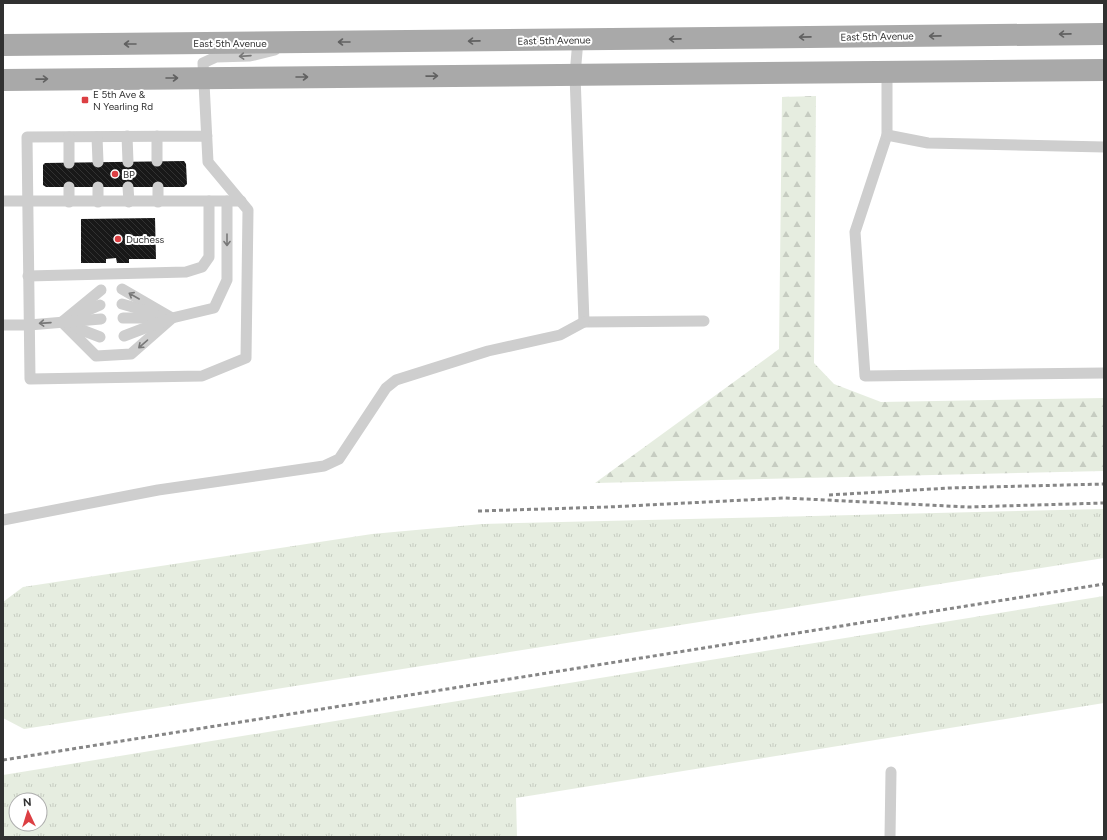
<svg xmlns="http://www.w3.org/2000/svg" width="1107" height="840" font-family="Figtree,sans-serif">
  <style>
    .grass { fill: url(#grass-tufts); fill-rule: evenodd }
    .forest { fill: url(#forest-firs) }
    .building { fill: url(#building-back-hatch) }
    .lines { fill: none; stroke-linecap: round; stroke-linejoin: round }
    .service { stroke: #cecece; stroke-width: 11 }
    .primary { stroke: #a9a9a9; stroke-width: 22 }
    .rail { stroke: #868686; stroke-width: 3; stroke-dasharray: 4 3; stroke-linecap: butt }
    .oneway { stroke: #616161 }
    .oneway2 { stroke: #787878 }
    .poi-dot { fill: #dc3f43; stroke: #fff; stroke-width: 1.5 }
    .labels { text-anchor: middle; stroke-width: 4; stroke-linejoin: round; paint-order: stroke }
    .street-label { font-size: 10px; fill: #313131; stroke: #fff }
    .poi-label { font-size: 10px; fill: #313131; stroke: #fff; text-anchor: start }
  </style>
  <defs>
    <pattern id="grass-tufts" width="24" height="20" patternUnits="userSpaceOnUse"><rect width="24" height="20" fill="#e6ede0"/><path d="M3 7l-1-3M5 7V3M7 7l1-3M15 17l-1-3M17 17v-4M19 17l1-3" fill="none" stroke="#c6ccc1"/></pattern>
    <pattern id="forest-firs" width="22" height="20" patternUnits="userSpaceOnUse"><rect width="22" height="20" fill="#e6ede0"/><path d="M5 1l3.5 6h-7zM16 11l3.5 6h-7z" fill="#c6ccc1"/></pattern>
    <pattern id="building-back-hatch" width="6" height="6" patternUnits="userSpaceOnUse"><rect width="6" height="6" fill="#181818"/><path d="M-1 5l2 2M0 0l6 6M5-1l2 2" fill="none" stroke="#313131"/></pattern>
  </defs>
  <rect width="100%" height="100%" fill="#fff"/>
  <g class="grass">
    <polygon points="1104,509 1104,558 24,729 3,718 3,602 23,587 372,534 482,524"/>
    <path d="M1104 596V703L516 798 517 837H3V775ZM16 800H40V824H16Z"/>
  </g>
  <polygon class="forest" points="816,96 814,363 834,384 881,402 1104,398 1104,471 595,483 779,349 782,97"/>
  <g class="building">
    <polygon points="184,161 186,164 187,184 184,187 46,187 43,185 43,165 45,163"/>
    <polygon points="155,218 156,259 129,259 129,263 117,263 116,258 106,259 106,263 81,263 81,219"/>
  </g>
  <g class="lines">
    <g class="service">
      <polyline points="578,40 575,75 584,322 704,321"/>
      <polyline points="887,72 887,135 855,232 865,376 1104,373"/>
      <polyline points="887,135 928,143 1104,147"/>
      <polyline points="127,136 128,162"/>
      <polyline points="157,136 157,161"/>
      <polyline points="207,136 27,137 30,379 202,376 246,358 248,210 208,162 203,63 216,57 250,56 275,50"/>
      <polyline points="97,137 98,162"/>
      <polyline points="69,163 69,137"/>
      <polyline points="69,187 69,202"/>
      <polyline points="98,187 98,202"/>
      <polyline points="128,187 129,202"/>
      <polyline points="158,187 158,202"/>
      <polyline points="3,201 241,201"/>
      <polyline points="28,276 186,272 202,267 209,257 209,201"/>
      <polyline points="122,289 172,318 214,308 227,280 227,201"/>
      <polyline points="122,304 154,313"/>
      <polyline points="77,315 100,305"/>
      <polyline points="123,318 160,318"/>
      <polyline points="62,322 96,356 131,354 172,318"/>
      <polyline points="62,322 101,290"/>
      <polyline points="66,324 100,337"/>
      <polyline points="3,325 29,325 101,319"/>
      <polyline points="124,336 166,320"/>
      <polyline points="3,520 158,490 324,466 339,459 386,388 396,380 488,351 560,335 584,322"/>
      <polyline points="890,837 891,772"/>
    </g>
    <g class="primary">
      <polyline points="3,45 1104,34"/>
      <polyline points="3,80 1104,70"/>
    </g>
    <g class="rail">
      <polyline points="829,495 949,488 1104,484"/>
      <polyline points="478,511 608,507 785,498 968,507 1104,503"/>
      <polyline points="3,760 1104,584"/>
    </g>
  </g>
  <defs><path id="oneway-shaft" d="M-6 0H5M1.5-3L5.5 0L1.5 3" fill="none" stroke-width="1.6" stroke-linecap="round" stroke-linejoin="round"/></defs>
  <g class="oneway">
    <use href="#oneway-shaft" transform="translate(1065 34) rotate(179)"/>
    <use href="#oneway-shaft" transform="translate(935 36) rotate(179)"/>
    <use href="#oneway-shaft" transform="translate(805 37) rotate(179)"/>
    <use href="#oneway-shaft" transform="translate(675 39) rotate(179)"/>
    <use href="#oneway-shaft" transform="translate(474 41) rotate(179)"/>
    <use href="#oneway-shaft" transform="translate(344 42) rotate(180)"/>
    <use href="#oneway-shaft" transform="translate(130 44) rotate(180)"/>
    <use href="#oneway-shaft" transform="translate(432 76) rotate(-1)"/>
    <use href="#oneway-shaft" transform="translate(302 77)"/>
    <use href="#oneway-shaft" transform="translate(172 78)"/>
    <use href="#oneway-shaft" transform="translate(42 79) rotate(-1)"/>
  </g>
  <g class="oneway2">
    <use href="#oneway-shaft" transform="translate(245 56) rotate(176)"/>
    <use href="#oneway-shaft" transform="translate(227 240) rotate(90)"/>
    <use href="#oneway-shaft" transform="translate(134 296) rotate(-150)"/>
    <use href="#oneway-shaft" transform="translate(45 323) rotate(176)"/>
    <use href="#oneway-shaft" transform="translate(143 344) rotate(139)"/>
  </g>
  <g class="poi-dot">
    <rect x="81" y="96" width="8" height="8" rx="2"/>
    <circle cx="115" cy="174" r="4"/>
    <circle cx="118" cy="239" r="4"/>
  </g>
  <g class="labels">
    <g class="street-label">
      <text transform="translate(877 36) rotate(-1)" y="4">East 5th Avenue</text>
      <text transform="translate(554 40) rotate(-1)" y="4">East 5th Avenue</text>
      <text x="230" y="47">East 5th Avenue</text>
    </g>
    <g class="poi-label">
      <text x="93" y="98">E 5th Ave &amp;<tspan x="93" dy="12">N Yearling Rd</tspan></text>
      <text x="123" y="178">BP</text>
      <text x="126" y="243">Duchess</text>
    </g>
  </g>
  <rect width="1107" height="840" fill="none" stroke="#313131" stroke-width="8"/>
  <g transform="translate(28 812) rotate(356)"><circle r="19" fill="#ffffff" stroke="#adadad"/>
  <path d="M0-3L7 15L0 10L-7 15Z" fill="#dc3f43"/>
  <text y="-6" font-size="11" font-weight="bold" text-anchor="middle" fill="#313131">N</text>
  </g>
</svg>
